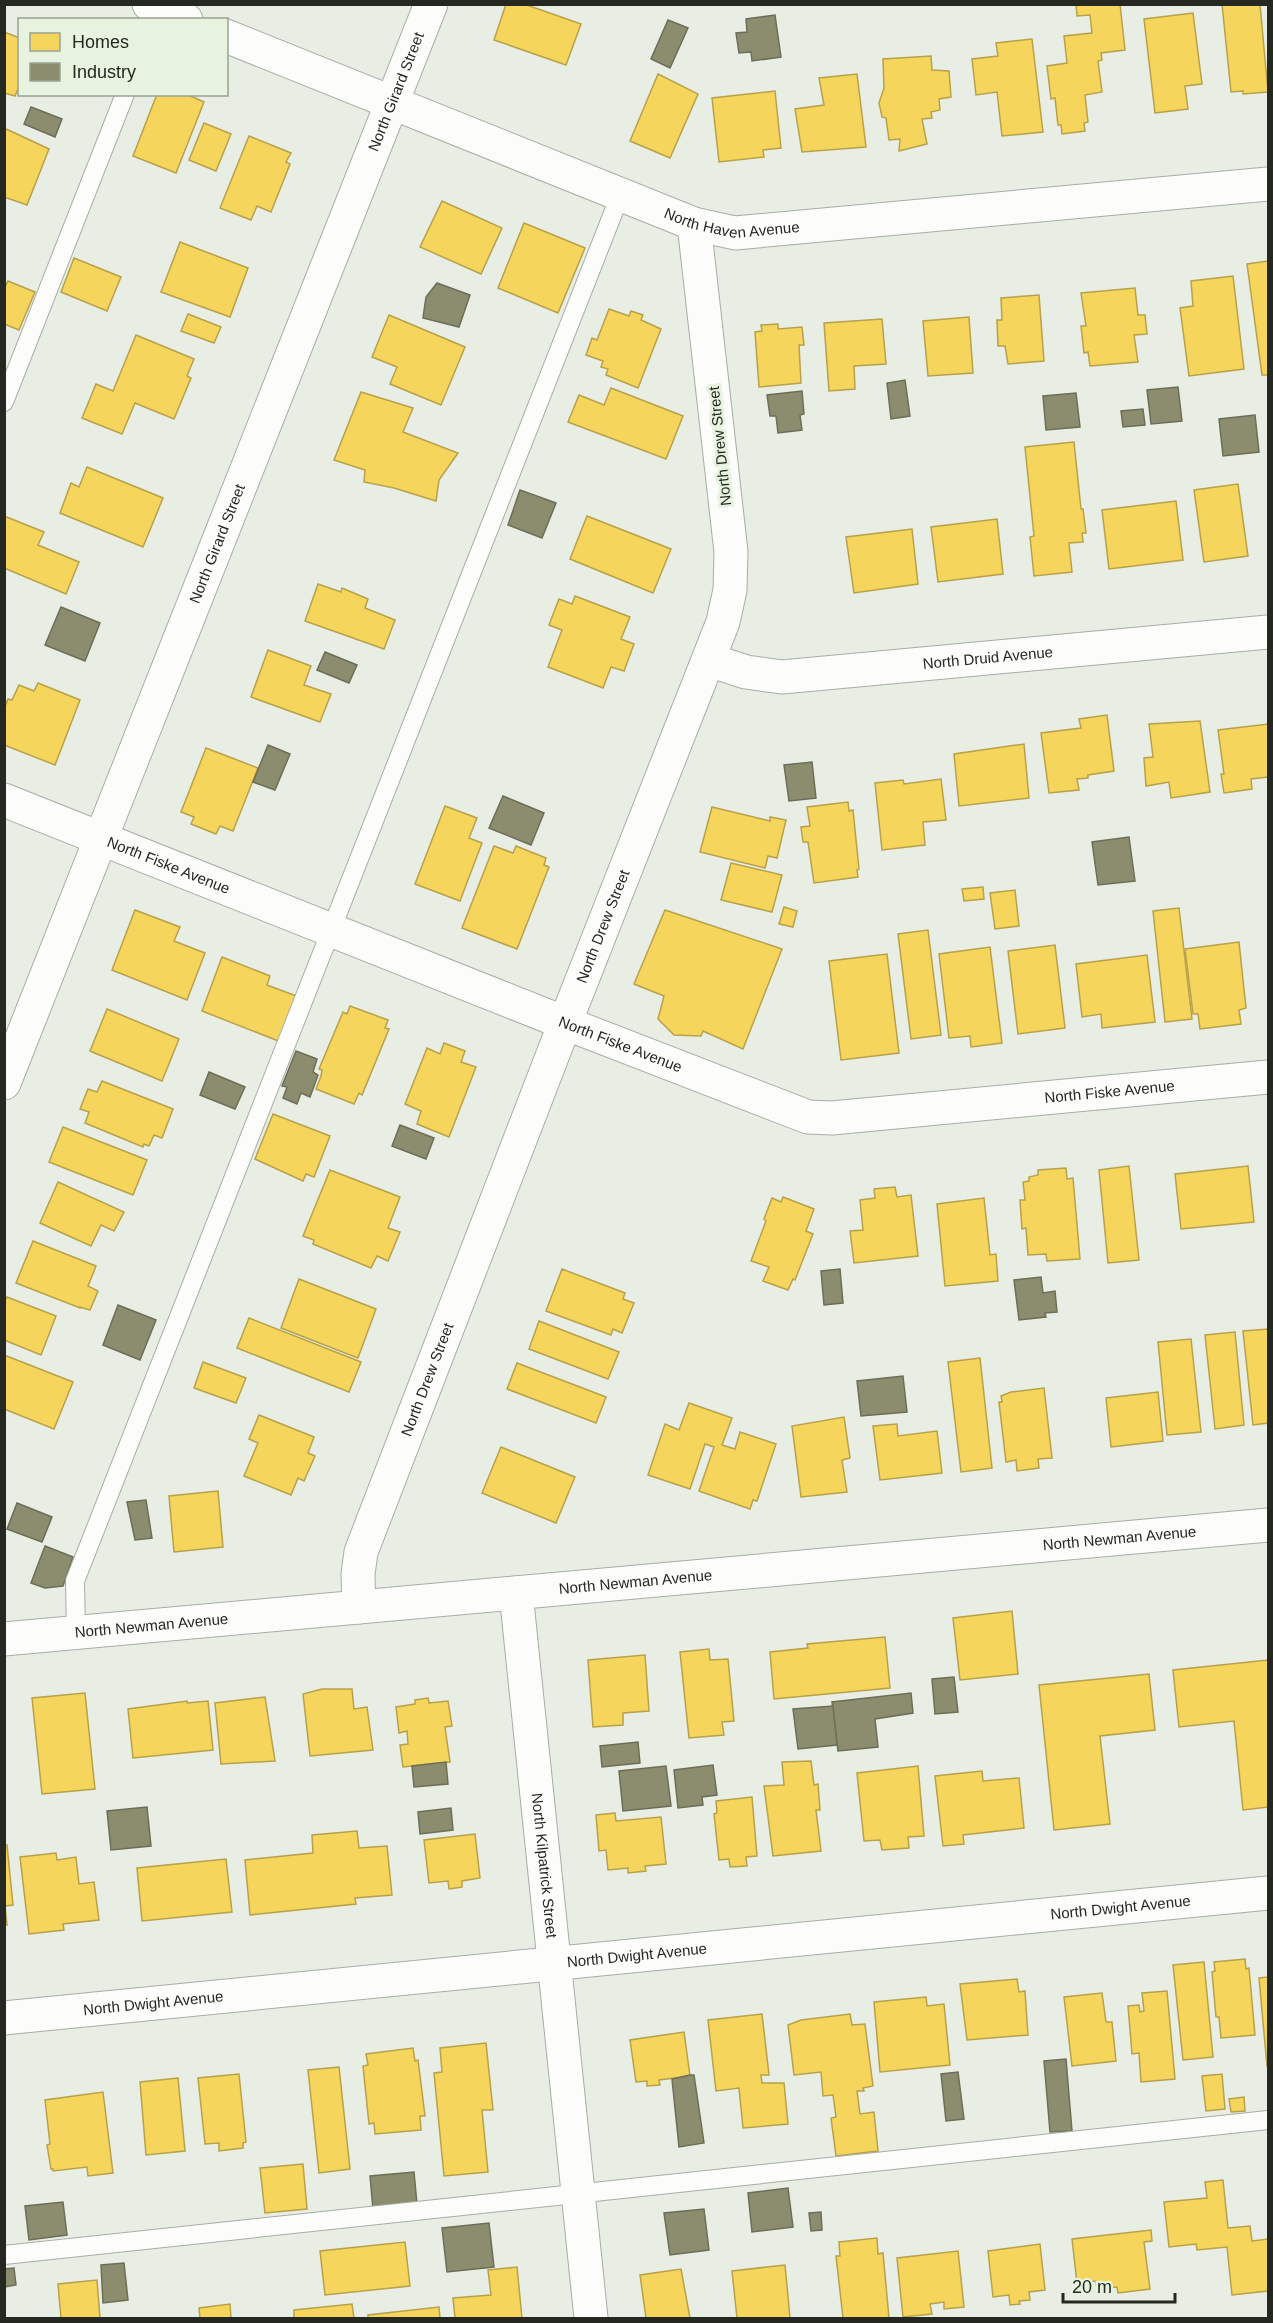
<svg xmlns="http://www.w3.org/2000/svg" width="1273" height="2323" font-family="Helvetica,sans-serif">
  <style>
    .homes { fill: #f6d55c; stroke: #b7a14a; stroke-width: 1.5 }
    .industry { fill: #8c8c6e; stroke: #6d6e57; stroke-width: 1.5 }
    .lines { fill: none; stroke-linecap: round; stroke-linejoin: round }
    .service-casing { stroke: #a8ada5; stroke-width: 20 }
    .minor-casing { stroke: #a8ada5; stroke-width: 35 }
    .service { stroke: #fcfcfb; stroke-width: 18 }
    .minor { stroke: #fcfcfb; stroke-width: 33 }
    .labels { text-anchor: middle; stroke-width: 6; stroke-linejoin: round; paint-order: stroke }
    .street-label { font-size: 15px; fill: #242821; stroke: #e7f3df }
  </style>
  <rect width="100%" height="100%" fill="#e8eee4"/>
  <g class="homes">
    <polygon points="506,4 524,4 581,24 566,65 494,40"/>
    <polygon points="1076,4 1120,4 1125,50 1101,53 1102,60 1098,61 1102,92 1085,95 1088,122 1084,123 1085,131 1062,134 1061,125 1058,125 1055,98 1051,99 1047,66 1067,63 1064,36 1092,33 1090,15 1077,16"/>
    <polygon points="1222,4 1260,4 1268,92 1243,94 1243,91 1231,92"/>
    <polygon points="1193,13 1202,84 1185,86 1188,109 1155,113 1144,19"/>
    <polygon points="4,32 20,38 20,84 15,96 4,93"/>
    <polygon points="1032,39 1043,132 1002,136 997,92 976,95 972,59 998,56 996,43"/>
    <polygon points="931,56 932,70 949,71 951,97 939,99 940,110 931,112 932,118 922,119 927,144 899,151 900,139 889,140 886,118 882,117 879,103 884,88 883,59"/>
    <polygon points="658,74 698,94 670,158 630,141"/>
    <polygon points="857,74 866,147 802,152 795,109 824,105 819,78"/>
    <polygon points="775,91 781,148 763,150 764,157 719,162 712,98"/>
    <polygon points="157,94 186,94 204,102 176,173 133,156"/>
    <polygon points="204,123 231,134 216,171 189,160"/>
    <polygon points="4,128 49,149 27,205 4,197"/>
    <polygon points="249,136 291,153 286,162 290,164 271,212 257,206 251,220 220,208"/>
    <polygon points="442,201 502,228 481,274 420,247"/>
    <polygon points="524,223 585,248 558,313 498,288"/>
    <polygon points="180,242 248,268 230,317 161,292"/>
    <polygon points="74,258 121,277 107,311 61,292"/>
    <polygon points="1268,261 1268,375 1262,375 1247,264"/>
    <polygon points="1233,276 1244,369 1189,376 1180,308 1193,306 1191,281"/>
    <polygon points="8,281 35,292 19,330 4,324 4,289"/>
    <polygon points="1135,288 1138,315 1145,315 1147,334 1134,335 1138,362 1090,366 1088,352 1084,353 1081,326 1086,326 1081,293"/>
    <polygon points="1039,295 1044,361 1008,364 1005,346 998,346 997,320 1002,320 1001,298"/>
    <polygon points="609,309 629,316 631,311 643,315 641,320 661,329 638,388 606,375 608,369 601,367 603,361 586,355 592,338 597,340"/>
    <polygon points="188,314 221,327 214,343 181,331"/>
    <polygon points="389,315 465,347 441,405 390,384 397,367 372,357"/>
    <polygon points="969,317 973,373 928,376 923,321"/>
    <polygon points="882,319 886,364 854,366 855,389 829,391 824,323"/>
    <polygon points="778,324 778,329 802,327 804,345 799,345 801,383 759,387 755,332 762,331 761,325"/>
    <polygon points="136,335 194,359 187,376 191,378 174,419 135,403 122,434 82,418 96,384 113,391"/>
    <polygon points="611,388 683,416 666,459 568,422 579,395 604,405"/>
    <polygon points="361,392 413,408 403,432 458,453 439,480 436,501 394,488 364,482 365,470 334,460"/>
    <polygon points="1074,442 1081,509 1083,509 1086,533 1082,533 1083,542 1069,543 1072,572 1034,576 1030,537 1034,536 1025,447"/>
    <polygon points="87,467 163,498 143,547 60,513 71,483 79,487"/>
    <polygon points="1238,484 1248,556 1204,562 1194,490"/>
    <polygon points="1176,501 1183,560 1109,569 1102,510"/>
    <polygon points="4,516 44,532 38,545 79,562 66,594 4,568"/>
    <polygon points="587,516 671,549 653,593 570,559"/>
    <polygon points="997,519 1003,574 938,582 931,527"/>
    <polygon points="912,529 918,584 854,593 846,537"/>
    <polygon points="318,584 341,592 342,588 368,599 365,608 395,620 384,649 305,621"/>
    <polygon points="575,596 630,617 621,639 634,644 624,671 611,667 603,688 548,667 562,630 549,625 559,599 572,604"/>
    <polygon points="268,650 311,666 304,685 331,694 320,722 251,697"/>
    <polygon points="38,683 80,700 55,765 4,745 4,709 8,699 12,700 19,685 34,691"/>
    <polygon points="1107,715 1114,771 1088,775 1088,778 1077,779 1079,790 1049,793 1041,733 1081,728 1079,719"/>
    <polygon points="1200,721 1210,792 1171,798 1169,782 1146,786 1144,758 1153,757 1149,724"/>
    <polygon points="1268,724 1268,777 1251,779 1252,789 1224,793 1221,774 1224,774 1218,730"/>
    <polygon points="1024,744 1029,798 959,806 954,754"/>
    <polygon points="206,748 258,768 233,831 220,826 216,834 191,824 194,817 181,812"/>
    <polygon points="941,779 946,820 923,822 925,845 882,850 875,783 903,780 904,784"/>
    <polygon points="848,802 849,811 853,810 859,869 857,870 858,877 814,883 808,842 803,842 801,827 810,826 807,807"/>
    <polygon points="445,806 477,818 469,838 482,843 460,901 415,884"/>
    <polygon points="712,807 770,821 770,817 786,820 777,858 768,856 765,868 700,852"/>
    <polygon points="494,846 513,853 516,846 546,858 544,865 549,867 517,949 462,928"/>
    <polygon points="731,863 782,875 772,912 721,900"/>
    <polygon points="983,887 984,899 964,901 962,889"/>
    <polygon points="1015,890 1019,926 995,929 990,893"/>
    <polygon points="784,907 797,911 793,927 779,924"/>
    <polygon points="1179,908 1192,1019 1165,1022 1153,911"/>
    <polygon points="135,910 180,927 174,941 205,953 187,1000 112,970"/>
    <polygon points="665,910 782,949 743,1049 703,1031 701,1036 674,1035 658,1019 664,996 634,984"/>
    <polygon points="928,930 941,1035 911,1039 898,934"/>
    <polygon points="1239,942 1246,1008 1239,1010 1241,1024 1200,1029 1198,1014 1193,1014 1185,949"/>
    <polygon points="1055,945 1065,1028 1018,1034 1008,951"/>
    <polygon points="990,947 1002,1043 971,1047 970,1036 949,1038 939,954"/>
    <polygon points="887,954 899,1053 841,1060 829,961"/>
    <polygon points="1147,955 1155,1022 1102,1028 1101,1014 1082,1017 1076,964"/>
    <polygon points="222,957 270,976 267,985 299,997 281,1042 202,1011"/>
    <polygon points="350,1006 388,1020 385,1028 389,1029 362,1095 359,1093 354,1104 316,1089 321,1076 322,1070 319,1069 343,1012 347,1014"/>
    <polygon points="107,1009 179,1039 162,1081 90,1051"/>
    <polygon points="444,1043 465,1051 461,1062 476,1067 449,1137 417,1124 421,1111 405,1104 427,1048 440,1054"/>
    <polygon points="102,1081 173,1109 162,1138 154,1135 149,1146 144,1144 143,1147 85,1123 89,1112 80,1109 88,1089 97,1092"/>
    <polygon points="273,1114 330,1136 314,1177 306,1174 303,1181 255,1159"/>
    <polygon points="63,1127 147,1160 133,1195 49,1162"/>
    <polygon points="1129,1166 1139,1260 1108,1263 1099,1170"/>
    <polygon points="1248,1166 1254,1222 1181,1229 1175,1174"/>
    <polygon points="1066,1168 1067,1179 1073,1178 1080,1259 1047,1261 1046,1254 1028,1255 1026,1228 1022,1229 1020,1200 1025,1200 1023,1182 1029,1181 1029,1177 1038,1175 1038,1170"/>
    <polygon points="330,1170 400,1197 388,1228 400,1232 388,1261 377,1256 371,1268 313,1244 314,1240 303,1236"/>
    <polygon points="58,1182 124,1212 114,1231 101,1225 91,1246 40,1223"/>
    <polygon points="895,1187 897,1197 911,1195 918,1256 854,1263 850,1231 863,1230 860,1200 875,1198 874,1189"/>
    <polygon points="783,1197 814,1209 806,1231 813,1234 795,1280 793,1279 788,1290 763,1281 769,1267 751,1261 766,1221 764,1219 772,1198 781,1202"/>
    <polygon points="984,1198 990,1255 996,1254 998,1281 945,1286 937,1204"/>
    <polygon points="33,1241 96,1266 88,1286 98,1291 90,1310 80,1307 80,1308 16,1283"/>
    <polygon points="562,1269 625,1293 623,1299 634,1303 622,1333 613,1329 611,1335 546,1311"/>
    <polygon points="299,1279 376,1309 358,1358 281,1328"/>
    <polygon points="7,1297 56,1316 41,1355 4,1340 4,1303"/>
    <polygon points="249,1318 361,1362 349,1392 237,1348"/>
    <polygon points="539,1321 619,1352 608,1379 529,1349"/>
    <polygon points="1268,1329 1268,1423 1253,1425 1243,1331"/>
    <polygon points="1235,1332 1244,1425 1215,1429 1205,1335"/>
    <polygon points="1191,1339 1201,1432 1167,1435 1158,1342"/>
    <polygon points="4,1355 73,1382 54,1429 4,1409"/>
    <polygon points="980,1358 992,1468 961,1472 948,1362"/>
    <polygon points="203,1362 246,1378 236,1403 194,1388"/>
    <polygon points="517,1363 606,1397 596,1423 507,1389"/>
    <polygon points="1044,1388 1052,1458 1038,1459 1039,1468 1017,1471 1016,1460 1006,1462 999,1402 1002,1402 1001,1396 1011,1392"/>
    <polygon points="1158,1392 1163,1441 1111,1447 1106,1398"/>
    <polygon points="689,1403 732,1418 722,1445 735,1449 740,1432 776,1444 757,1501 753,1500 750,1509 699,1491 714,1447 705,1444 690,1489 648,1475 665,1424 679,1430"/>
    <polygon points="259,1415 314,1437 308,1453 315,1456 304,1481 298,1478 291,1495 244,1476 258,1443 249,1439"/>
    <polygon points="844,1417 850,1458 842,1460 847,1492 801,1497 792,1426"/>
    <polygon points="897,1424 898,1436 937,1431 942,1473 880,1480 873,1426"/>
    <polygon points="501,1447 575,1477 556,1523 482,1493"/>
    <polygon points="218,1491 223,1547 174,1552 169,1496"/>
    <polygon points="1012,1611 1018,1674 960,1680 953,1618"/>
    <polygon points="885,1637 890,1688 774,1699 770,1652 808,1648 807,1644"/>
    <polygon points="709,1649 710,1660 728,1659 734,1721 722,1722 724,1735 689,1738 680,1652"/>
    <polygon points="645,1655 649,1711 623,1713 623,1725 593,1727 588,1660"/>
    <polygon points="1268,1660 1268,1807 1243,1810 1234,1721 1179,1727 1173,1670"/>
    <polygon points="1149,1674 1155,1730 1100,1736 1110,1824 1054,1830 1039,1685"/>
    <polygon points="322,1689 352,1689 354,1709 367,1707 373,1750 310,1756 303,1694"/>
    <polygon points="85,1693 95,1789 42,1794 32,1698"/>
    <polygon points="265,1697 275,1761 221,1764 215,1703"/>
    <polygon points="428,1698 429,1703 448,1701 452,1726 445,1727 450,1762 403,1767 400,1745 408,1744 407,1731 399,1733 396,1707 415,1704 415,1700"/>
    <polygon points="187,1701 187,1703 208,1701 213,1750 133,1758 128,1709"/>
    <polygon points="811,1761 814,1785 818,1784 820,1810 816,1810 821,1851 773,1856 764,1786 784,1785 782,1762"/>
    <polygon points="918,1766 924,1836 908,1837 909,1848 882,1850 880,1840 864,1841 857,1773"/>
    <polygon points="982,1771 983,1781 1019,1778 1024,1828 963,1835 964,1844 943,1846 935,1776"/>
    <polygon points="752,1797 757,1856 746,1857 747,1866 730,1867 729,1859 719,1860 714,1814 717,1813 716,1801"/>
    <polygon points="615,1813 616,1821 661,1817 666,1864 645,1866 646,1871 628,1873 628,1868 608,1870 606,1850 599,1851 596,1815"/>
    <polygon points="357,1831 359,1848 387,1846 392,1895 355,1898 356,1904 250,1915 245,1860 313,1853 312,1835"/>
    <polygon points="475,1834 480,1878 462,1881 462,1887 449,1889 448,1881 429,1883 424,1840"/>
    <polygon points="4,1845 7,1845 13,1905 5,1906 7,1925 4,1925"/>
    <polygon points="56,1853 57,1860 76,1857 79,1884 94,1882 99,1920 63,1924 64,1930 29,1934 20,1857"/>
    <polygon points="226,1859 232,1912 142,1921 137,1868"/>
    <polygon points="1245,1959 1246,1969 1249,1968 1255,2035 1221,2038 1219,2017 1216,2017 1212,1972 1215,1971 1214,1962"/>
    <polygon points="1204,1962 1213,2057 1183,2060 1173,1965"/>
    <polygon points="1268,1977 1268,2066 1267,2066 1259,1978"/>
    <polygon points="1017,1979 1019,1992 1025,1991 1028,2035 967,2040 960,1984"/>
    <polygon points="1167,1991 1175,2079 1141,2082 1139,2053 1132,2054 1128,2006 1139,2005 1140,2012 1144,2011 1142,1993"/>
    <polygon points="1102,1993 1106,2022 1112,2022 1116,2061 1072,2066 1064,1997"/>
    <polygon points="926,1997 927,2006 944,2004 950,2065 880,2072 874,2002"/>
    <polygon points="762,2014 769,2075 761,2075 762,2083 784,2083 788,2124 743,2128 739,2088 716,2091 708,2020"/>
    <polygon points="850,2014 852,2025 865,2024 873,2086 863,2088 864,2091 857,2091 860,2114 874,2112 878,2151 836,2156 831,2118 836,2117 833,2095 823,2096 821,2072 794,2075 788,2025 801,2020"/>
    <polygon points="684,2032 690,2076 659,2080 660,2085 647,2086 647,2081 636,2082 630,2040"/>
    <polygon points="486,2043 493,2110 482,2110 488,2172 444,2176 434,2073 442,2072 440,2048"/>
    <polygon points="413,2048 415,2061 418,2060 425,2116 420,2116 421,2130 375,2134 374,2123 369,2124 363,2066 368,2065 366,2054"/>
    <polygon points="339,2067 350,2169 319,2173 308,2070"/>
    <polygon points="239,2074 246,2142 243,2143 243,2148 219,2151 219,2143 205,2144 198,2078"/>
    <polygon points="1222,2074 1225,2109 1206,2111 1202,2076"/>
    <polygon points="178,2078 185,2151 146,2155 140,2082"/>
    <polygon points="103,2092 113,2173 88,2176 87,2167 53,2171 53,2169 51,2169 47,2145 50,2144 45,2100"/>
    <polygon points="1244,2097 1245,2111 1231,2112 1229,2099"/>
    <polygon points="303,2164 307,2209 265,2213 260,2168"/>
    <polygon points="1223,2180 1228,2228 1250,2226 1252,2241 1268,2239 1268,2291 1232,2295 1227,2247 1197,2250 1196,2244 1169,2247 1164,2202 1207,2198 1205,2182"/>
    <polygon points="1151,2230 1152,2241 1144,2242 1150,2289 1118,2293 1117,2287 1097,2289 1096,2281 1077,2283 1072,2239"/>
    <polygon points="877,2238 878,2254 883,2253 889,2318 843,2318 836,2256 840,2256 839,2242"/>
    <polygon points="405,2242 410,2286 325,2295 320,2251"/>
    <polygon points="1040,2244 1045,2290 1029,2292 1030,2300 1019,2301 1020,2304 1010,2305 1009,2295 993,2297 988,2251"/>
    <polygon points="958,2251 964,2307 944,2309 944,2302 930,2304 932,2314 903,2317 897,2258"/>
    <polygon points="785,2265 790,2318 737,2318 732,2271"/>
    <polygon points="517,2267 522,2318 455,2318 453,2298 491,2295 488,2270"/>
    <polygon points="681,2269 690,2318 646,2318 640,2275"/>
    <polygon points="97,2280 100,2318 61,2318 58,2284"/>
    <polygon points="230,2304 231,2318 200,2318 199,2308"/>
    <polygon points="352,2304 354,2318 294,2318 294,2310"/>
    <polygon points="439,2307 440,2318 368,2318 368,2315"/>
  </g>
  <g class="industry">
    <polygon points="775,15 781,57 752,61 751,52 739,53 736,33 747,32 746,19"/>
    <polygon points="668,20 688,28 670,68 651,59"/>
    <polygon points="31,107 62,119 55,137 24,124"/>
    <polygon points="437,283 470,295 459,327 423,318 426,297"/>
    <polygon points="905,380 910,416 891,419 887,383"/>
    <polygon points="1178,387 1182,421 1151,424 1147,390"/>
    <polygon points="802,391 804,414 800,415 802,430 778,433 776,416 770,416 767,395"/>
    <polygon points="1076,393 1080,427 1046,430 1043,396"/>
    <polygon points="1143,409 1145,425 1123,427 1121,411"/>
    <polygon points="1255,415 1259,452 1223,456 1219,419"/>
    <polygon points="520,490 556,503 542,538 508,525"/>
    <polygon points="61,607 100,623 85,661 45,645"/>
    <polygon points="325,652 357,665 349,683 317,670"/>
    <polygon points="268,745 290,754 275,790 253,782"/>
    <polygon points="812,762 816,798 789,801 784,765"/>
    <polygon points="503,796 544,813 531,845 489,828"/>
    <polygon points="1129,837 1135,881 1098,885 1092,842"/>
    <polygon points="296,1051 317,1059 313,1072 318,1075 310,1097 301,1093 297,1104 283,1098 287,1087 282,1086"/>
    <polygon points="209,1072 245,1087 235,1109 200,1095"/>
    <polygon points="400,1125 434,1138 426,1159 392,1146"/>
    <polygon points="840,1269 843,1303 824,1305 821,1271"/>
    <polygon points="1041,1277 1043,1293 1055,1291 1057,1312 1045,1313 1046,1317 1019,1320 1014,1280"/>
    <polygon points="118,1305 156,1320 140,1360 103,1345"/>
    <polygon points="903,1376 907,1412 861,1416 857,1381"/>
    <polygon points="146,1500 152,1538 135,1540 127,1502"/>
    <polygon points="17,1503 52,1517 42,1542 7,1529"/>
    <polygon points="45,1546 73,1557 63,1586 45,1588 31,1583"/>
    <polygon points="954,1677 958,1712 935,1714 932,1679"/>
    <polygon points="911,1693 913,1713 875,1719 878,1747 838,1751 832,1702"/>
    <polygon points="833,1706 837,1745 798,1749 793,1709"/>
    <polygon points="638,1742 640,1763 602,1767 600,1746"/>
    <polygon points="446,1762 448,1784 414,1787 412,1766"/>
    <polygon points="713,1765 717,1795 702,1797 703,1805 678,1808 674,1770"/>
    <polygon points="666,1766 671,1806 623,1811 619,1771"/>
    <polygon points="147,1807 151,1846 111,1850 107,1811"/>
    <polygon points="451,1808 453,1830 420,1834 418,1812"/>
    <polygon points="1066,2059 1072,2131 1050,2132 1044,2061"/>
    <polygon points="958,2072 964,2119 946,2121 941,2074"/>
    <polygon points="690,2075 694,2075 704,2143 679,2147 672,2079"/>
    <polygon points="414,2172 417,2204 373,2209 370,2176"/>
    <polygon points="788,2188 793,2227 752,2232 748,2193"/>
    <polygon points="63,2202 67,2235 29,2240 25,2206"/>
    <polygon points="704,2209 709,2250 670,2255 664,2213"/>
    <polygon points="821,2212 822,2230 811,2231 809,2213"/>
    <polygon points="489,2223 494,2267 447,2272 442,2228"/>
    <polygon points="124,2263 128,2300 103,2303 101,2265"/>
    <polygon points="14,2268 16,2285 4,2287 4,2269"/>
  </g>
  <g class="lines">
    <defs>
      <g id="service">
        <polyline points="4,402 125,94"/>
        <polyline points="76,1633 75,1581 621,193"/>
        <polyline points="4,2255 1268,2120"/>
      </g>
      <g id="minor">
        <polyline points="149,4 186,20"/>
        <path id="s1" d="M226 36 694 224 735 233 1268 184"/>
        <path id="s2" d="M709 660 746 672 782 677 1268 632"/>
        <path id="s3" d="M4 800 565 1023 808 1117 832 1118 1268 1077"/>
        <path id="s4" d="M4 1083 431 4"/>
        <path id="s5" d="M516 1593 591 2318"/>
        <path id="s6" d="M359 1607 358 1574 361 1552 565 1023 723 622 730 590 731 552 694 224"/>
        <path id="s7" d="M4 1639 1268 1525"/>
        <path id="s8" d="M4 2018 1268 1893"/>
      </g>
    </defs>
    <use href="#service" class="service-casing"/>
    <use href="#minor" class="minor-casing"/>
    <use href="#service" class="service"/>
    <use href="#minor" class="minor"/>
  </g>
  <g class="labels">
    <g class="street-label">
      <text dy="5" stroke="none"><textPath href="#s4" startOffset="1066">North Girard Street</textPath></text>
      <text dy="5" stroke="none"><textPath href="#s1" startOffset="542">North Haven Avenue</textPath></text>
      <text transform="translate(720 446) rotate(-96)" y="5">North Drew Street</text>
      <text dy="5" stroke="none"><textPath href="#s4" startOffset="580">North Girard Street</textPath></text>
      <text dy="5" stroke="none"><textPath href="#s2" startOffset="282">North Druid Avenue</textPath></text>
      <text dy="5" stroke="none"><textPath href="#s3" startOffset="177">North Fiske Avenue</textPath></text>
      <text dy="5" stroke="none"><textPath href="#s6" startOffset="726">North Drew Street</textPath></text>
      <text dy="5" stroke="none"><textPath href="#s3" startOffset="663">North Fiske Avenue</textPath></text>
      <text dy="5" stroke="none"><textPath href="#s3" startOffset="1167">North Fiske Avenue</textPath></text>
      <text dy="5" stroke="none"><textPath href="#s6" startOffset="240">North Drew Street</textPath></text>
      <text dy="5" stroke="none"><textPath href="#s7" startOffset="1120">North Newman Avenue</textPath></text>
      <text dy="5" stroke="none"><textPath href="#s7" startOffset="634">North Newman Avenue</textPath></text>
      <text dy="5" stroke="none"><textPath href="#s7" startOffset="148">North Newman Avenue</textPath></text>
      <text dy="5" stroke="none"><textPath href="#s5" startOffset="274">North Kilpatrick Street</textPath></text>
      <text dy="5" stroke="none"><textPath href="#s8" startOffset="1122">North Dwight Avenue</textPath></text>
      <text dy="5" stroke="none"><textPath href="#s8" startOffset="636">North Dwight Avenue</textPath></text>
      <text dy="5" stroke="none"><textPath href="#s8" startOffset="150">North Dwight Avenue</textPath></text>
    </g>
  </g>
  <rect width="1273" height="2323" fill="none" stroke="#242821" stroke-width="12"/>
  <rect x="18" y="18" width="210" height="78" fill="#e7f3df" stroke="#99a293" stroke-width="1.5"/>
  <rect x="30" y="33" width="30" height="18" fill="#f6d55c" stroke="#99a293" stroke-width="1.5"/>
  <text x="72" y="48" font-size="18" fill="#242821">Homes</text>
  <rect x="30" y="63" width="30" height="18" fill="#8c8c6e" stroke="#99a293" stroke-width="1.5"/>
  <text x="72" y="78" font-size="18" fill="#242821">Industry</text>
  <path d="M1063 2293v9h112v-9" fill="none" stroke="#242821" stroke-width="3"/>
  <text x="1072" y="2293" font-size="18" fill="#242821" stroke="#e7f3df" stroke-width="4.5" paint-order="stroke">20 m</text>
</svg>
